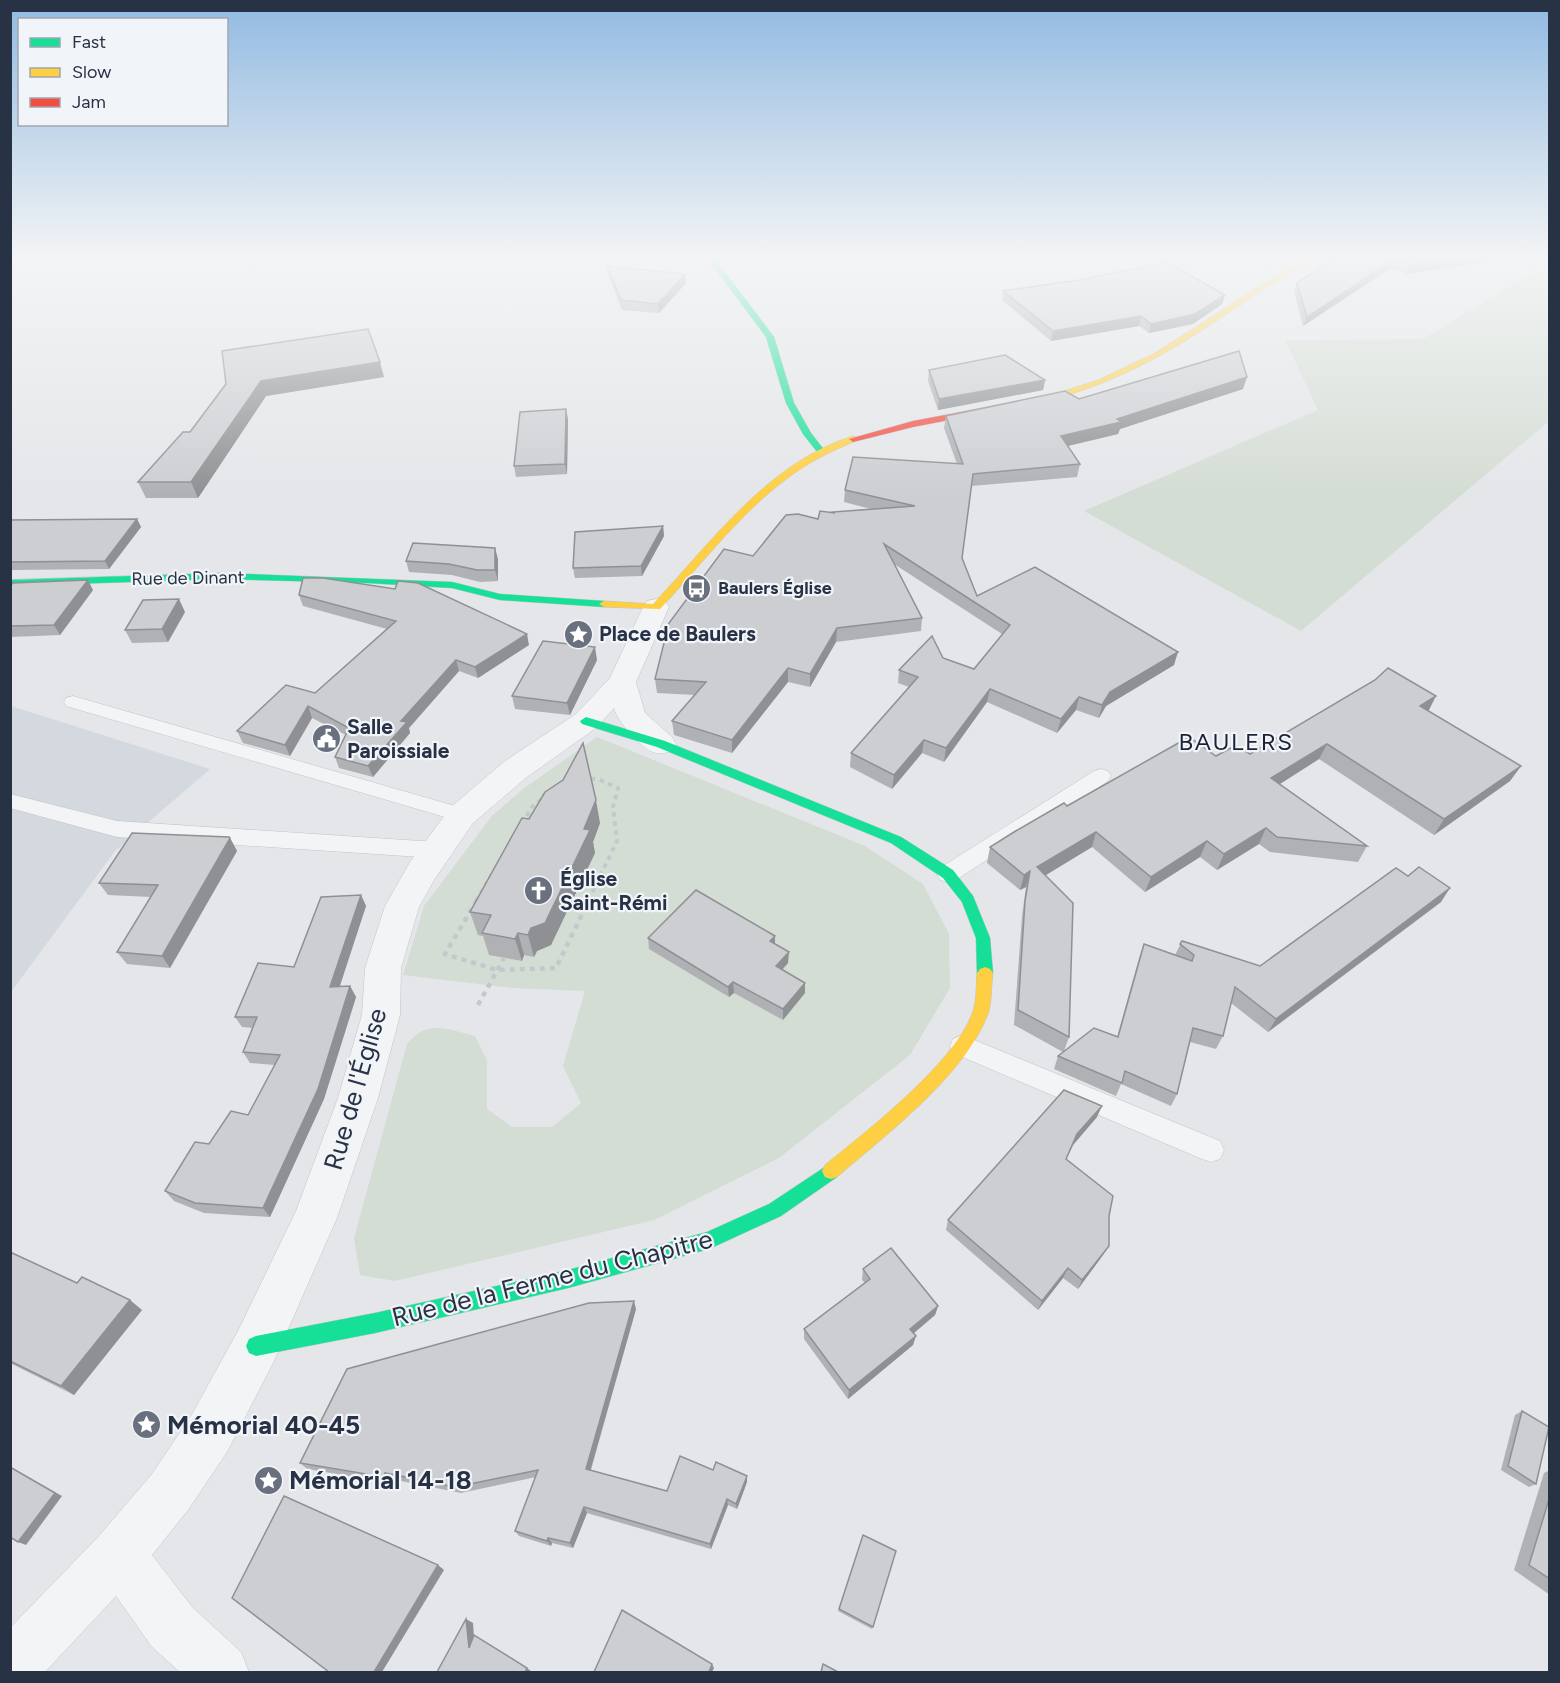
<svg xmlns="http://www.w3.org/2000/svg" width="1560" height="1683" font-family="Figtree,sans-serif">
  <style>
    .built { fill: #d4d9df }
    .green { fill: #d4ddd4 }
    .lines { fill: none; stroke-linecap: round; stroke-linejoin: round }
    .lane-casing { stroke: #c2c4c7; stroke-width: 1 }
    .street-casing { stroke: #c2c4c7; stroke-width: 1 }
    .fast-casing { stroke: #c2c4c7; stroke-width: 1 }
    .slow-casing { stroke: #c2c4c7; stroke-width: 1 }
    .jam-casing { stroke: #c2c4c7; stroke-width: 1 }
    .path-far1 { stroke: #c5c7cc; stroke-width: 4; stroke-dasharray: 4.5 4.5; stroke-linecap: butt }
    .path { stroke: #c5c7cc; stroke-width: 4.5; stroke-dasharray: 5 5; stroke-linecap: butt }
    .lane { fill: #f3f4f6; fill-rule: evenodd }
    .street { fill: #f3f4f6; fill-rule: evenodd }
    .fast { fill: #16e098; fill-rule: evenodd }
    .slow { fill: #ffcf43; fill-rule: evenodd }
    .jam { fill: #f24e42; fill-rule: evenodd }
    .wall { fill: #afb1b5 }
    .shaded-wall { fill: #8f9093 }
    .building { fill: #ccced2; stroke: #8f9093; stroke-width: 1.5 }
    .labels { text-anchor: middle; stroke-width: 4.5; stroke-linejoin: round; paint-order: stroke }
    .far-street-label { font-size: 18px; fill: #283245; stroke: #f1f4f8 }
    .far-poi-label { font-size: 18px; font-weight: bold; fill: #283245; stroke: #f1f4f8; text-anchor: start }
    .poi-label { font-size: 21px; font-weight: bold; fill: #283245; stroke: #f1f4f8; text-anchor: start }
    .quarter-label { font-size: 24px; letter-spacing: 1.5px; fill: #1a2336; stroke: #f1f4f8 }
    .near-street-label { font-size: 26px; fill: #283245; stroke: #f1f4f8 }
    .near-poi-label { font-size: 26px; font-weight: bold; fill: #283245; stroke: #f1f4f8; text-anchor: start }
  </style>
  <rect width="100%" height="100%" fill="#e4e6e9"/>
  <polygon class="built" points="11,706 210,769 115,851 11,992"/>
  <g class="green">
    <polygon points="1535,271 1549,275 1549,421 1301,631 1084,511 1318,410 1285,340 1423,339"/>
    <path d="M597 737 865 846 923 884 949 934 950 988 910 1055 779 1158 654 1220 395 1281 360 1275 354 1238 407 1044C427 1019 448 1029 475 1036L487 1060V1109L512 1127H552L581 1103 563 1066 585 991 513 988 403 975 424 906 492 816 523 789Z"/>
  </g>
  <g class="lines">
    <defs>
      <g id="lane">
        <polygon points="73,696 469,810 472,815 469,820 462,822 66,706 64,702 66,698"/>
        <polygon points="1101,769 1108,771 1111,776 1108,781 956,880 948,882 940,880 937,874 940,868 1094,771"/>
        <polygon points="10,794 117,821 436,842 443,844 447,850 443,856 436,858 117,837 10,808"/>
        <polygon points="962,1035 1220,1141 1224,1150 1220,1159 1211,1162 1202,1159 953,1053 950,1046 953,1039"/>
      </g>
      <path id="street" d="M656 599 665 601 669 607 636 682 645 713 672 737 676 744 672 751C665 753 660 755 653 752 639 746 618 722 614 708L596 728 527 777 473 823 434 880 419 907 401 968 400 1015 378 1098 337 1218 273 1363 227 1452 188 1510 152 1555 192 1607 241 1652 249 1672H180L152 1647 116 1596 45 1672H10V1628L99 1536 152 1474 191 1416 239 1329 296 1211 338 1098 362 1015 365 968 385 906 410 862 451 807 505 761 576 714 610 678 643 607 647 601Z"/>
      <g id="fast">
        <polygon points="708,259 715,259 774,337 794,403 811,433 825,451 824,453 818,453 803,434 786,403 766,337"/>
        <polygon points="221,573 452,582 500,594 604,601 609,604 604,607 500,600 452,588 367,583 221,579 10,586 10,580"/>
        <polygon points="586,717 665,741 901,837 953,870 973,896 990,938 993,973 990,977 985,979 980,977 977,973 976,938 962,902 943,878 891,843 657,747 582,724 580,721"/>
        <polygon points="831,1163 837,1165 840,1171 837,1177 781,1216 709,1249 568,1288 375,1333 256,1356 249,1353 246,1346 249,1339 256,1336 375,1313 568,1270 707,1232 769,1204"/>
      </g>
      <g id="slow">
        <path d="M1306 259H1315C1299 272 1278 280 1260 292 1184 343 1131 380 1040 403L1036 400 1098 380 1155 353 1264 283Z"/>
        <path d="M853 436 856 437V441C836 449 817 458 799 470 745 506 704 562 660 609L604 607 599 604 604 601 653 604C712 542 768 462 853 436Z"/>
        <path d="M985 967 990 969 993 973C991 986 992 1002 988 1014 965 1075 886 1135 837 1177L831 1179 825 1177 822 1171 825 1165C867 1131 953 1064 972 1014 977 1001 976 986 977 973L980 969Z"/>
      </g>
      <polygon id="jam" points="1040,397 1043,398 1043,402 913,427 853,442 849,439 913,421"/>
    </defs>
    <use href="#lane" class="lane-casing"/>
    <use href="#street" class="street-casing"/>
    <use href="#fast" class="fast-casing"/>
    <use href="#slow" class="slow-casing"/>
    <use href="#jam" class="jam-casing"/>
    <polyline class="path-far1" points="476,901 532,807 571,775 600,780 618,788 613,807 617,841 588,901"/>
    <g class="path">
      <polyline points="477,900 445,954 497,970 556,968 589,900"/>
      <polyline points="478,1005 504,958"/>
    </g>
    <use href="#lane" class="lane"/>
    <use href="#street" class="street"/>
    <use href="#fast" class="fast"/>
    <use href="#slow" class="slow"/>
    <use href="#jam" class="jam"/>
  </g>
  <g class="wall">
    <polygon points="1334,259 1505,259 1407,274 1391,268 1303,326 1294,292 1297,283"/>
    <polygon points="607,266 685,274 686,283 659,313 622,310 608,275"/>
    <polygon points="1003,291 1225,295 1222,304 1193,324 1149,333 1139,326 1051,341 1002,300"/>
    <polygon points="929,370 1045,380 1043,390 938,410 928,381"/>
    <polygon points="384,377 266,396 198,498 146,498 138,482 190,432 226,384"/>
    <polygon points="1243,389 1120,429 1118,434 1068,446 1080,464 1077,477 971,486 962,558 977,596 1174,665 1106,706 1099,718 1076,710 1057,733 987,702 944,762 922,753 892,789 850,767 851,753 909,687 898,683 899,670 943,658 974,669 1002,634 894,564 922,618 921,631 836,642 810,687 788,682 732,753 674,735 672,721 695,695 657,693 655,679 753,556 818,519 833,513 833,512 871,509 844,502 845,490 957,464 944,428 946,416 1079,399"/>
    <polygon points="568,419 567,474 516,477 514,466"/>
    <polygon points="137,519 141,527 109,569 10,570 10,520"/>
    <polygon points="663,526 664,536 642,576 575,578 573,568"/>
    <polygon points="498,559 498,581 480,582 452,575 409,572 406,561"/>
    <polygon points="10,586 93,590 60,635 10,637"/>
    <polygon points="299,595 529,645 478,678 459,671 409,728 410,733 373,777 339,768 335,757 346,735 312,718 290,756 243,743 237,731 315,693 387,629 303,606"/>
    <polygon points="185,612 168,642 132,643 125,630"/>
    <polygon points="597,660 570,715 515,709 512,696"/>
    <polygon points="1428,711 1521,766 1510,781 1434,835 1319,759 1280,784 1367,846 1358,862 1270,852 1259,844 1217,870 1200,857 1145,892 1092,847 1045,875 1069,1037 1064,1051 1117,1037 1139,958 1144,944 1175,955 1182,941 1260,966 1441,902 1268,1032 1231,1003 1223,1036 1216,1049 1190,1042 1177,1094 1171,1106 1121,1084 1116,1096 1054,1069 1058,1056 1063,1052 1014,1025 1022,916 1026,887 1020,890 987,863 990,847 1067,806 1216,756 1250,754"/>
    <polygon points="529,819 600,823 593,842 595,853 551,945 537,951 534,957 524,955 522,961 489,955 483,936 478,935 470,912"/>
    <polygon points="230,838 237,851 170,968 127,964 117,952 151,897 108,895 99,883"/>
    <polygon points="361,895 366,906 339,986 350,986 356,997 324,1099 270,1217 204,1213 174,1201 165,1191 209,1144 248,1115 275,1065 250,1063 243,1052 253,1028 242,1027 235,1017 294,967"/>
    <polygon points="775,936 775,944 788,963 782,969 805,983 805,993 783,1020 734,993 729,997 649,949 648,938"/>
    <polygon points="1097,1117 1073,1145 1066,1160 1103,1255 1078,1289 1063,1278 1038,1310 946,1230 948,1220"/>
    <polygon points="10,1252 77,1283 142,1310 74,1395 10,1363"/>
    <polygon points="863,1269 938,1306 935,1315 914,1333 913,1345 848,1399 804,1339 804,1329 865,1283 862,1280"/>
    <polygon points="636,1309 591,1470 667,1491 713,1470 747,1482 737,1509 728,1505 711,1549 587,1513 573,1548 552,1543 551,1546 519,1536 515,1531 536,1477 461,1493 391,1479 391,1483 307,1469 300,1463"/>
    <polygon points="1522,1411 1536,1484 1529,1487 1501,1470 1515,1415"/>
    <polygon points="1550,1470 1550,1595 1514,1570 1544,1473"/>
    <polygon points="863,1535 896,1551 872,1629 838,1611"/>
  </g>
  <g class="shaded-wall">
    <polygon points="1394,259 1391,268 1303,326 1307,317"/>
    <polygon points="1449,259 1505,259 1407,274 1411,265"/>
    <polygon points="685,274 686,283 659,313 658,304"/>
    <polygon points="1225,295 1222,304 1193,324 1149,333 1151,324"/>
    <polygon points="1141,316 1139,326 1051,341 1053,331"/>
    <polygon points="380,362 384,377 266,396 198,498 191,482 261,381"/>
    <polygon points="1247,377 1243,389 1120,429 1118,434 1059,448 1061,436"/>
    <polygon points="1045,380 1043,390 938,410 939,399"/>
    <polygon points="566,409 568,419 567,474 565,464"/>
    <polygon points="137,519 141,527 109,569 105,561"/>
    <polygon points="663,526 664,536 642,576 641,566"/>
    <polygon points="495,548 498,559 498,581 495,570"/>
    <polygon points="88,580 93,590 60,635 54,625"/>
    <polygon points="179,599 185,612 168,642 162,629"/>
    <polygon points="837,628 836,642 810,687 810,674"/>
    <polygon points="527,634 529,645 478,678 475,667"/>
    <polygon points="595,647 597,660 570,715 567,703"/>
    <polygon points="1178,652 1174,665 1106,706 1099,718 1102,705 1110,692"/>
    <polygon points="456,660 459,671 409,728 410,733 373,777 368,766 401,721"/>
    <polygon points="788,668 788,682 732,753 732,740"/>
    <polygon points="990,689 987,702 944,762 946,748"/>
    <polygon points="1436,696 1428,712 1420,706"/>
    <polygon points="1079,697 1076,710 1057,733 1061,719"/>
    <polygon points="308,706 312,718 290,756 285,745"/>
    <polygon points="924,740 922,753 892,789 894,775"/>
    <polygon points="1327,744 1319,759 1264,794 1271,778"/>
    <polygon points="1521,766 1510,781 1434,835 1444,819"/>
    <polygon points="596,800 600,823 593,842 595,853 551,945 537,951 534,957 528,935 584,829"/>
    <polygon points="1266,828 1259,844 1217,870 1224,854"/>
    <polygon points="1096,832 1092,847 1033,883 1037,867"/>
    <polygon points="230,838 237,851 170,968 162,956"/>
    <polygon points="1207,841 1200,857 1145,892 1151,877"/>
    <polygon points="1030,871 1026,887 1020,890 1024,875"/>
    <polygon points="1450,888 1441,902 1268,1032 1276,1019"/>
    <polygon points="361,895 366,906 336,998 330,987"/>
    <polygon points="518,933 524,955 522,961 515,939"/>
    <polygon points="775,936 775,947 770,941"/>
    <polygon points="789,952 788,963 776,977 776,966"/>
    <polygon points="733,982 734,993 729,997 728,987"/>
    <polygon points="805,983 805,993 783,1020 783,1009"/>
    <polygon points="350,986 356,997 324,1099 270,1217 263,1208"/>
    <polygon points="1102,1106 1097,1117 1073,1145 1061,1170 1077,1134"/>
    <polygon points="1109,1246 1103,1255 1078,1289 1082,1280"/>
    <polygon points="1068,1268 1063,1278 1038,1310 1042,1301"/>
    <polygon points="130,1300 142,1310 74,1395 61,1386"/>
    <polygon points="634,1301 636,1309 589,1475 586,1469"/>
    <polygon points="938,1306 935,1315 908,1338 910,1329"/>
    <polygon points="916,1336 913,1345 848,1399 849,1390"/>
    <polygon points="10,1467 62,1496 26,1545 18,1542"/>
    <polygon points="385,1473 391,1479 391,1483 384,1477"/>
    <polygon points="747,1476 747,1482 737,1509 736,1504"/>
    <polygon points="727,1499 728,1505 711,1549 710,1544"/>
    <polygon points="584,1507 587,1513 573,1548 570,1543"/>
    <polygon points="548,1538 552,1543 551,1546 547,1541"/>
    <polygon points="438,1565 444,1570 382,1672 374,1672"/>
    <polygon points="466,1619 473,1623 475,1652 469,1648"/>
    <polygon points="712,1664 714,1668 712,1672 709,1672"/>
    <polygon points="527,1668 532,1672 525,1672"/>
  </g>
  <g class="building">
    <polygon points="1334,259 1394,259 1307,317 1297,283"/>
    <polygon points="1395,259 1449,259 1411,265"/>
    <polygon points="1166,262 1225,295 1195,314 1151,324 1141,316 1053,331 1003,291 1079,280"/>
    <polygon points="607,266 685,274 658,304 621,300"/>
    <polygon points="368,329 380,362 261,381 191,482 138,482 183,432 190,432 226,384 222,351"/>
    <polygon points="1239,351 1247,377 1117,419 1121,422 1061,436 1080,464 973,474 962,558 977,596 1035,567 1178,652 1110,692 1102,705 1079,697 1061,719 990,689 946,748 924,740 894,775 851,753 918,677 899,670 932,636 943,658 974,669 1010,625 884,544 922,618 837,628 810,674 788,668 732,740 672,721 706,682 655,679 669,623 724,549 753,556 786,515 798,514 818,519 820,511 835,513 833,512 915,506 845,490 853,457 963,464 946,416 1065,391 1079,399"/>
    <polygon points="1005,355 1045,380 939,399 929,370"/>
    <polygon points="566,409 565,464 514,466 520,412"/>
    <polygon points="137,519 105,561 10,562 10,520"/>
    <polygon points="663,526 641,566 573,568 575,532"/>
    <polygon points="413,543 495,548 495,570 477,570 449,564 406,561"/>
    <polygon points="303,578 323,578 395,589 398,581 418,583 527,634 475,667 456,660 401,721 407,722 368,766 335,757 349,728 308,706 285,745 237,731 286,685 315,693 396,621 299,595"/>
    <polygon points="88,580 54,625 10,626 10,586 13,583"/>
    <polygon points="179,599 162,629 125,630 143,600"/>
    <polygon points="543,641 595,647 567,703 512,696"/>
    <polygon points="1388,668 1436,696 1420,706 1521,766 1444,819 1327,744 1271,778 1367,846 1277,837 1266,828 1224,854 1207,841 1151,877 1096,832 1037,867 1073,903 1069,1037 1018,1010 1025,901 1030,871 1024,875 990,847 1014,832 1064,803 1067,806 1189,737 1216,756 1236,745 1250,754 1375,680"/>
    <polygon points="583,743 596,800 584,829 590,830 545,923 531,928 528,935 518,933 515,939 482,933 491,915 470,912 522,818 529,819 545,792 563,780"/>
    <polygon points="132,833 229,837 230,838 162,956 117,952 158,885 99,883"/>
    <polygon points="1419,867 1450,888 1276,1019 1235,987 1223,1036 1193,1028 1177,1094 1125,1071 1122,1083 1058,1056 1094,1028 1118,1037 1144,944 1192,961 1194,955 1180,944 1182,941 1260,966 1396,868 1408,876"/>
    <polygon points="696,890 775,936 770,941 789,952 776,966 805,983 783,1009 733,982 728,987 648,938"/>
    <polygon points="361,895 330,987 350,986 318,1089 263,1208 195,1203 165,1191 195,1142 209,1144 231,1111 248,1115 280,1055 243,1052 257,1017 235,1017 258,963 294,967 321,897"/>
    <polygon points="1064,1090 1102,1106 1077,1134 1066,1159 1113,1196 1109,1216 1109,1246 1082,1280 1068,1268 1042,1301 948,1220"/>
    <polygon points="891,1248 938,1306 910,1329 916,1336 849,1390 804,1329 870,1279 863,1269"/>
    <polygon points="10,1252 77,1283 82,1277 130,1300 61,1386 10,1361"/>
    <polygon points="634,1301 586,1469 667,1491 680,1456 713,1470 716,1462 747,1476 736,1504 727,1499 710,1544 584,1507 570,1543 548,1538 547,1541 515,1531 538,1470 455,1487 385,1473 384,1477 300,1463 347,1369 589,1303"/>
    <polygon points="1522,1411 1549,1427 1536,1484 1508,1466"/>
    <polygon points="10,1467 55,1493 18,1542 10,1537"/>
    <polygon points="284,1496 438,1565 374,1672 329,1672 232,1598"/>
    <polygon points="1550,1496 1550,1579 1529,1565"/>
    <polygon points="863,1535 896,1551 873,1627 839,1609"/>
    <polygon points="622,1610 712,1664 709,1672 594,1672"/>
    <polygon points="466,1619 469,1648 474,1635 527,1668 525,1672 437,1672"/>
    <polygon points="823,1664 838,1672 821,1672"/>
  </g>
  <linearGradient id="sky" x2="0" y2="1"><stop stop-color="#91bae1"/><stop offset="0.52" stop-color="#f3f4f5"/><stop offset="1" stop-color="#f3f4f5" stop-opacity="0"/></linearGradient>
  <rect width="1560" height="495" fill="url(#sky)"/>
  <defs>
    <symbol id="bus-disc" viewBox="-11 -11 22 22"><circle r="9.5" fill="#6a717e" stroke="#f1f4f8"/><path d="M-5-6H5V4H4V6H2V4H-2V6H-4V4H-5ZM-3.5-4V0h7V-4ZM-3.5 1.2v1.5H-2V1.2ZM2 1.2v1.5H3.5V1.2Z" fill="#fff"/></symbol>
    <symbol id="sight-disc" viewBox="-11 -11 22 22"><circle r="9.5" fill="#6a717e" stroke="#f1f4f8"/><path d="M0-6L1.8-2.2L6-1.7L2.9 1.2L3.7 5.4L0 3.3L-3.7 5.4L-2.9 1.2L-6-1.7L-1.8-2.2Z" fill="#fff"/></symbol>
    <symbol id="civic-disc" viewBox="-11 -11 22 22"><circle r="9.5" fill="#6a717e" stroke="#f1f4f8"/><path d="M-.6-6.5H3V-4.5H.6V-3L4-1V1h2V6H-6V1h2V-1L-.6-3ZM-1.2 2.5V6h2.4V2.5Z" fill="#fff"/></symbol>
    <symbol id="church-disc" viewBox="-11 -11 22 22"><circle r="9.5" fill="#6a717e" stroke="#f1f4f8"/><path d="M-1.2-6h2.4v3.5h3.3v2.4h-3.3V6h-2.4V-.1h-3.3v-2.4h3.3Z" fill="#fff"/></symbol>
  </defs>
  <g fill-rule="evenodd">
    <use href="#bus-disc" x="680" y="572" width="33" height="33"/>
    <use href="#sight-disc" x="562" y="618" width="33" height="33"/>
    <use href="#civic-disc" x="310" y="722" width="33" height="33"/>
    <use href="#church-disc" x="522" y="874" width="33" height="33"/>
    <use href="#sight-disc" x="130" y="1408" width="33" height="33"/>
    <use href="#sight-disc" x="252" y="1464" width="33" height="33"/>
  </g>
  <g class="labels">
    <g class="far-street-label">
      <text transform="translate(188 578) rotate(-1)" y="6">Rue de Dinant</text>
    </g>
    <g class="far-poi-label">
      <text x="718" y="594">Baulers Église</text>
    </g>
    <g class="poi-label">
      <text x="599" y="641">Place de Baulers</text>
      <text x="347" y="734">Salle<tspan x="347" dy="24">Paroissiale</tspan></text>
      <text x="560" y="886">Église<tspan x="560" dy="24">Saint-Rémi</tspan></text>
    </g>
    <g class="quarter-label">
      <text x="1236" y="750">BAULERS</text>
    </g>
    <g class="near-street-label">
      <text transform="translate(355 1089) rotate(-74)" y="9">Rue de l'Église</text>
      <text transform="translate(552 1278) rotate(-14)" y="9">Rue de la Ferme du Chapitre</text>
    </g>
    <g class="near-poi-label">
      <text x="167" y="1434">Mémorial 40-45</text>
      <text x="289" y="1489">Mémorial 14-18</text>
    </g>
  </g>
  <rect width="1560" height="1683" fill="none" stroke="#283245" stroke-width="24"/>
  <rect x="18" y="18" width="210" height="108" fill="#f1f4f8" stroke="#a1a6b0" stroke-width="1.5"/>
  <rect x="30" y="38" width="30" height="9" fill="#16e098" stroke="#a1a6b0" stroke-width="1.5"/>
  <text x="72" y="48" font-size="18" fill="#283245">Fast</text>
  <rect x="30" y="68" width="30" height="9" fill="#ffcf43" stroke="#a1a6b0" stroke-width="1.5"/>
  <text x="72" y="78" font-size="18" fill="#283245">Slow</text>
  <rect x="30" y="98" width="30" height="9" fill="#f24e42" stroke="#a1a6b0" stroke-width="1.5"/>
  <text x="72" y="108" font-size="18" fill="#283245">Jam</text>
</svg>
